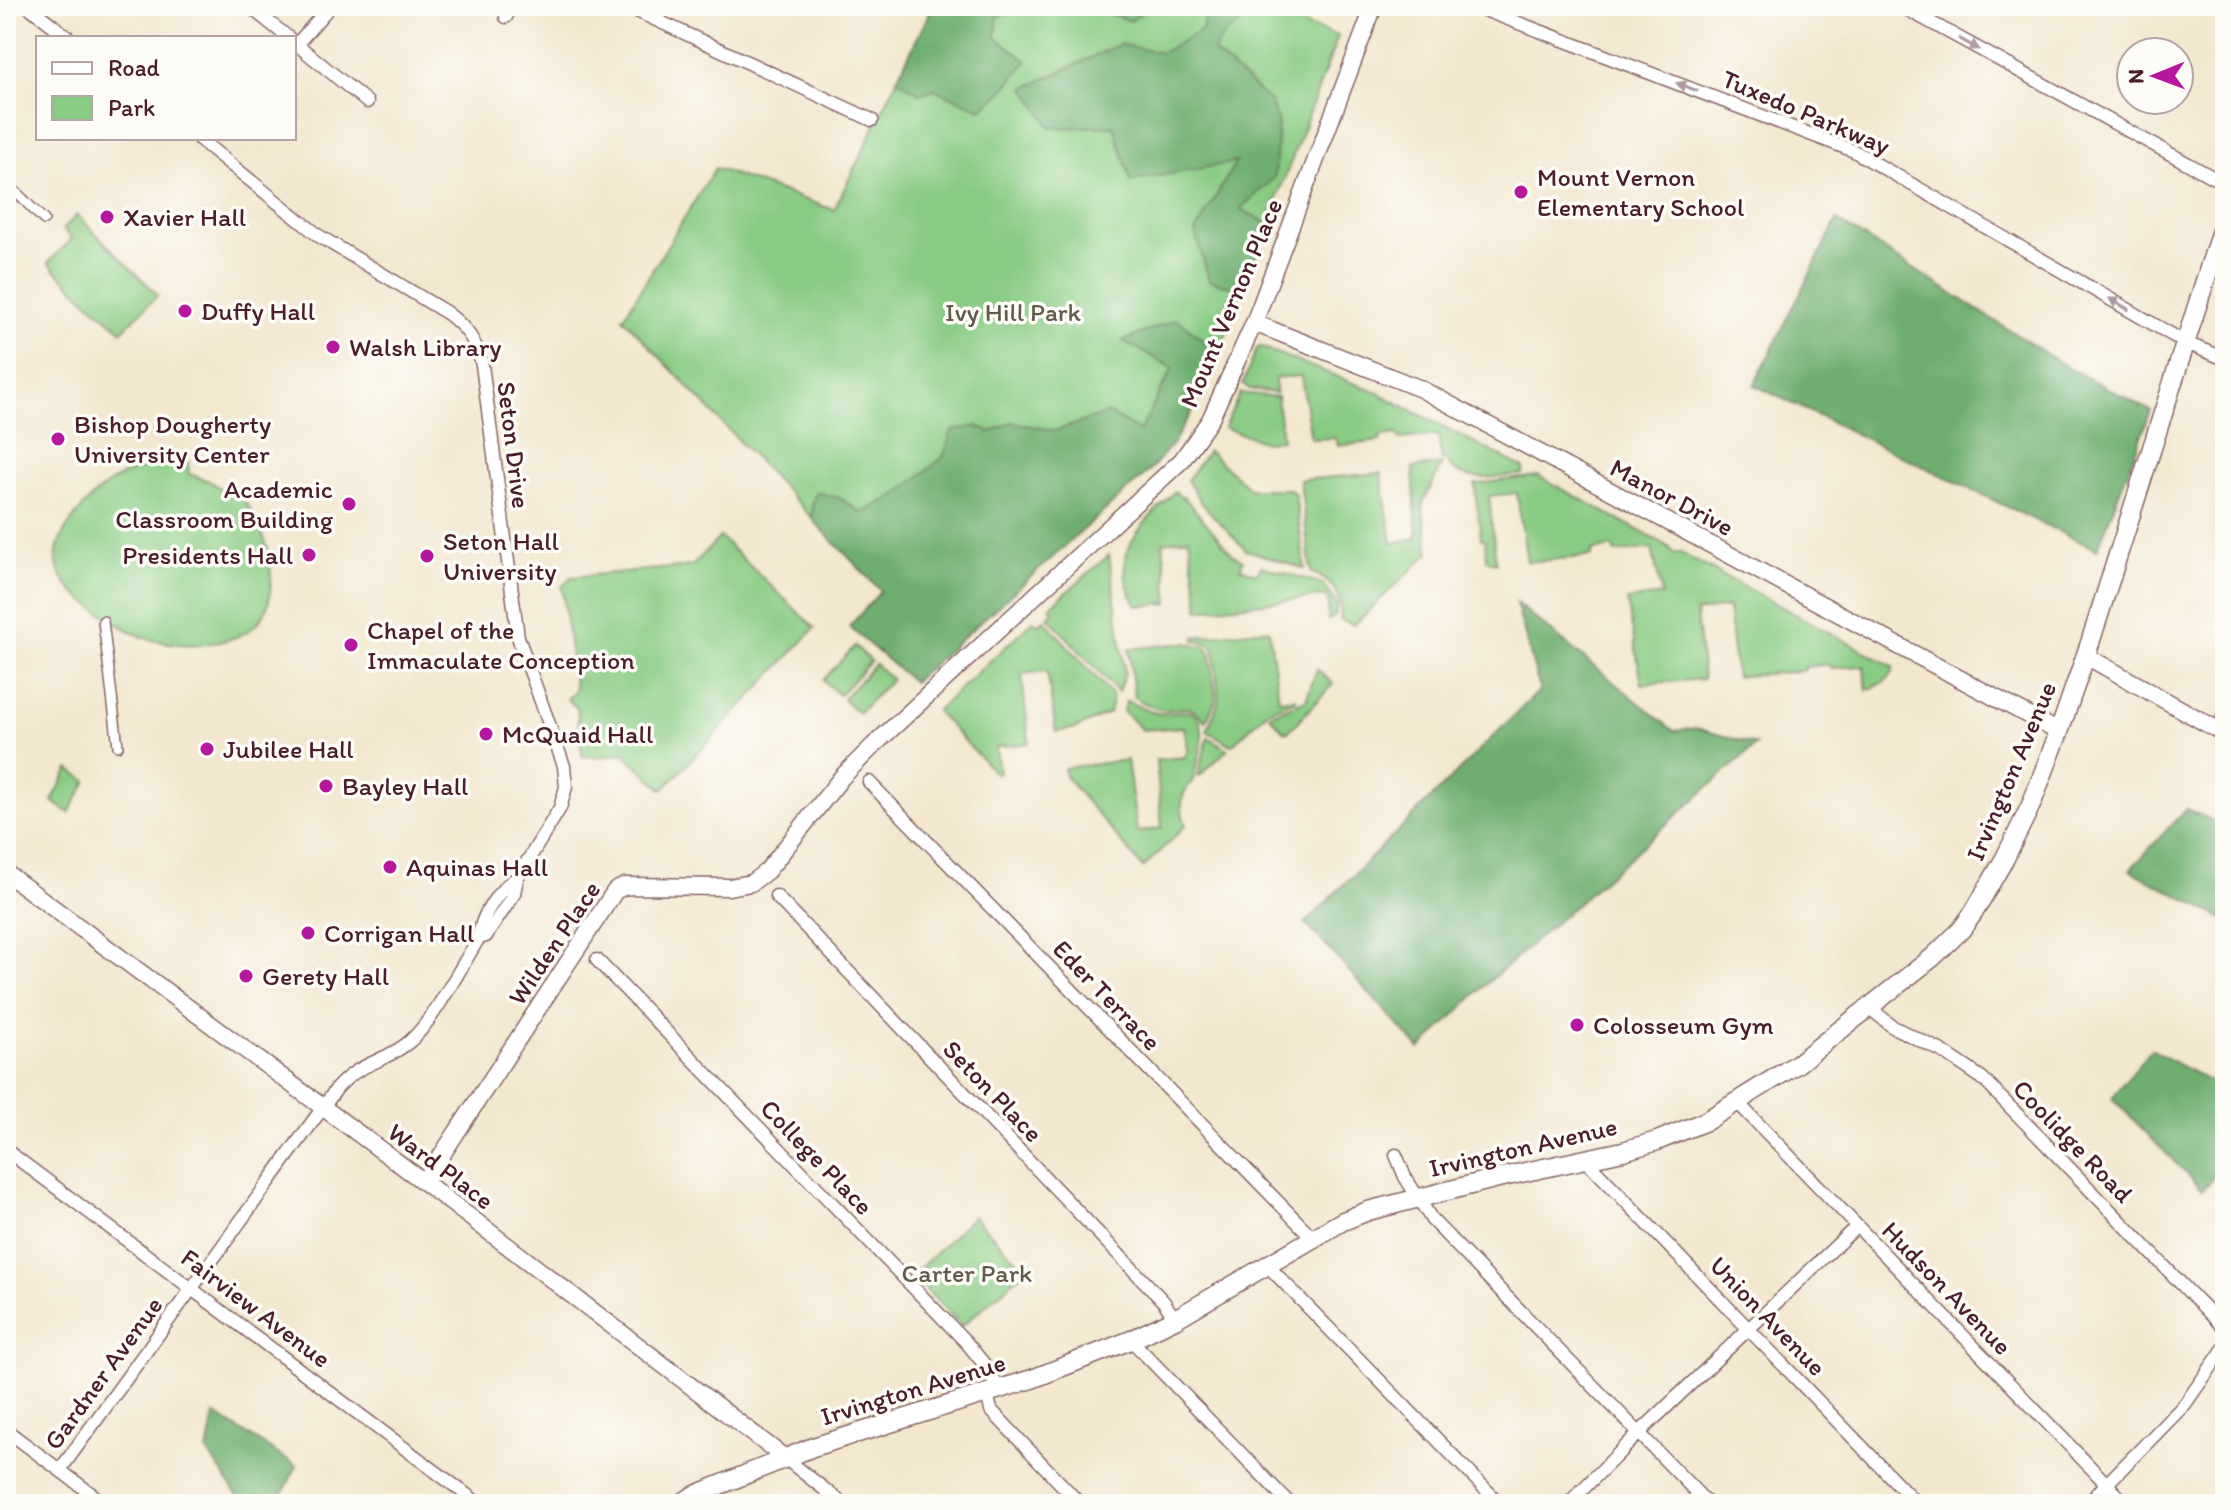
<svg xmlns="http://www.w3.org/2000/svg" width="2231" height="1510" font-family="Itim,sans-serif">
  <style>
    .green { fill: #88cb83; stroke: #697557; stroke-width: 2 }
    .forest { fill: #6eaf71; stroke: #5c674e; stroke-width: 2 }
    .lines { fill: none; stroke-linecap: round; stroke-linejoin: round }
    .pedestrian-casing { stroke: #856564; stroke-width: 12 }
    .minor-casing { stroke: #856564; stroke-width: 15 }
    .tertiary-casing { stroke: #856564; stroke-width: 19 }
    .secondary-casing { stroke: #856564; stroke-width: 21 }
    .pedestrian { stroke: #fff; stroke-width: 9 }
    .minor { stroke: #fff; stroke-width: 12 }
    .tertiary { stroke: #fff; stroke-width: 16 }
    .secondary { stroke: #fff; stroke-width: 18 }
    .oneway { fill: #ae9aa0 }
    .poi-dot { fill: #b5179e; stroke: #fdfcf7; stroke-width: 3 }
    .labels { text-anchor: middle; stroke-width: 7; stroke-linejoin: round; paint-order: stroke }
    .street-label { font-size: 26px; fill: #4a1f2b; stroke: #fdfcf7 }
    .poi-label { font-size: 26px; fill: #4a1f2b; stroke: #fdfcf7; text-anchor: start }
    .park-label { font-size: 26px; fill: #605b4a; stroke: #fdfcf7 }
  </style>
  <rect width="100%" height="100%" fill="#fdfcf7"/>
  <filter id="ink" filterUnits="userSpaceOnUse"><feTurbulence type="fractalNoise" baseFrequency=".0125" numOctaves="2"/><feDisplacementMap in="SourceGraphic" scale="16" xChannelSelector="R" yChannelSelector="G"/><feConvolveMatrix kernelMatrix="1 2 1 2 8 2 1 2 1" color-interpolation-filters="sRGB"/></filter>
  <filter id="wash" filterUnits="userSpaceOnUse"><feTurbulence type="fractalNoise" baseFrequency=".006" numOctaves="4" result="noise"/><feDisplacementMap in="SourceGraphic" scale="32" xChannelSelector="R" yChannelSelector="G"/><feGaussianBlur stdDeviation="1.8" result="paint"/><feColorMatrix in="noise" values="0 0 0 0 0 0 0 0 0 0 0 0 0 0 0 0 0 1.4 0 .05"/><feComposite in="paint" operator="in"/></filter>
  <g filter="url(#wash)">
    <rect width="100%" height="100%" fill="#f3e7cf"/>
    <g class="green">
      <path d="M933 6H1250L1338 36 1213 369C1198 407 1177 438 1151 469L913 682 849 627 881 591 623 318 715 168 834 210Z"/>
      <polygon points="77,215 158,295 122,331 87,301 48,263 72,239 63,229"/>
      <path d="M1261 347 1376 392 1524 468 1523 474C1499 477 1459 486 1446 460H1442L1438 435 1400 439 1397 434 1381 436 1380 441 1338 446 1336 438 1311 439 1301 376 1275 378 1276 393 1250 389 1243 384 1257 348Z"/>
      <polygon points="1240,393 1277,397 1282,440 1266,442 1224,428"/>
      <polygon points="1208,451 1250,489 1290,489 1295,495 1305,569 1246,550 1203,505 1187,480"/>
      <path d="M188 462 189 474 209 481 228 493 235 486C256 516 272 544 271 581 270 594 270 605 263 616 241 651 170 649 138 635 123 628 109 618 96 609 80 599 61 584 57 564 54 546 66 527 77 514 107 476 139 463 188 462Z"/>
      <path d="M1442 464 1422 505 1429 553 1354 625 1340 620C1343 595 1334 582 1311 572L1300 480 1381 473 1392 543 1417 538 1413 468Z"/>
      <path d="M1538 476 1669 547 1674 554 1679 552 1894 667C1893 680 1879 685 1867 690L1864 666 1830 668 1829 664 1805 667V670L1736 677 1728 607 1696 612 1703 679 1642 684 1627 600 1662 595 1652 548 1615 553 1613 547 1592 551V556L1527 562 1517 493 1489 496 1496 563 1486 560 1485 539H1481L1475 484Z"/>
      <path d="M1175 491 1181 498 1184 497 1233 555 1243 560 1241 568 1256 574 1261 566 1323 584 1337 604 1335 616 1328 620V600L1325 596 1200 610 1189 538 1163 542 1169 603 1137 606C1105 554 1142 526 1175 491Z"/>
      <polygon points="720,537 815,628 663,790 624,753 601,757 582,756 577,708 567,699 575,690 562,587 571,577 692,566"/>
      <polygon points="1109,555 1125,673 1118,692 1048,617 1053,611 1050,607"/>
      <polygon points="1044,620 1113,696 1109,713 1077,728 1056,732 1047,671 1022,674 1029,743 996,747 999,773 996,774 936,711 1033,621 1038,625"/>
      <polygon points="1269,629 1279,700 1296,698 1296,700 1268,711 1232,745 1207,731 1219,701 1214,648 1207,643 1195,640 1195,637"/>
      <path d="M1185 643 1204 646 1210 652 1216 700 1206 721C1184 698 1182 713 1158 709 1151 708 1141 701 1134 697L1129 649Z"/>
      <polygon points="855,646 871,661 839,695 823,680"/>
      <polygon points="875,664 891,679 859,713 843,699"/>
      <polygon points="1317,669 1333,684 1288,732 1284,731 1269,715 1306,700"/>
      <path d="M1126 701C1135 704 1146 711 1156 713 1167 715 1178 710 1189 712 1214 717 1196 766 1192 782 1179 794 1180 810 1186 825L1143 868 1065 776 1064 768 1127 760 1137 832 1162 828 1156 760 1185 757 1188 750 1184 727 1142 730 1123 711Z"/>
      <polygon points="1208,737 1228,749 1200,776 1198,775"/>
      <polygon points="69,769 87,781 69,813 52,801"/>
      <polygon points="973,1216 1026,1270 962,1326 912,1276"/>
    </g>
    <g class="forest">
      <polygon points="933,6 1038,6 998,16 996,37 1027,61 1000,94 981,109 934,89 920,94 897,79"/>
      <polygon points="1083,6 1149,6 1131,21"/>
      <polygon points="1207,6 1250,6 1260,11 1228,31 1213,51 1270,101 1278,122 1275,177 1240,209 1268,223 1244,291 1209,280 1195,232 1236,162 1131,181 1114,126 1051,128 1025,88 1120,44 1161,53 1202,30"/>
      <polygon points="1837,220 2069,368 2151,411 2097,550 1754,385"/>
      <polygon points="1177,319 1209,345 1205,389 1173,443 1151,469 913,682 849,627 881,591 813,520 812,506 816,492 840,498 862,513 898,494 943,457 952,431 977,426 991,432 1012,422 1055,431 1108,413 1140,431 1173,368 1123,341"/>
      <polygon points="1516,603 1674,731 1696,728 1756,745 1483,987 1420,1049 1305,923 1540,690"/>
      <polygon points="2186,809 2225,826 2225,920 2130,870"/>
      <polygon points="2151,1049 2225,1090 2225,1164 2202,1190 2112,1098"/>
      <polygon points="214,1414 297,1466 277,1504 243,1504 207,1451"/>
    </g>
  </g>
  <g filter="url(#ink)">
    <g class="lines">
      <defs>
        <g id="pedestrian">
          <polyline points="6,182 44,220"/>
          <polyline points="103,621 118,746"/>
        </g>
        <g id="minor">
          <polyline points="28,6 69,38"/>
          <polyline points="249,6 289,38"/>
          <polyline points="626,6 872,120"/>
          <polyline points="1474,6 1854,151 2186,343 2225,359"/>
          <polyline points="1901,6 2225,184"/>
          <polyline points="506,17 511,6"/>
          <polyline points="294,42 367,102"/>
          <polyline points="297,44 330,6"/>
          <path d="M198 138 319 236 447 313C467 328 476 341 482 365L518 637 564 766 566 787 560 808 517 878 514 894 486 936 479 938"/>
          <polyline points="2219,731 2225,711"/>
          <polyline points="869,782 1313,1238"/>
          <polyline points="776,896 1164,1302 1175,1319"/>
          <polyline points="597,960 966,1342 989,1370 999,1390"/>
          <polyline points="1870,1008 1893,1027 1942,1051 1982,1078 2225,1329"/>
          <polyline points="1738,1103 2126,1504"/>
          <polyline points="6,1150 479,1504"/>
          <polyline points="1396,1155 1405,1177 1432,1220 1708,1504"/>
          <polyline points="1586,1160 1917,1504"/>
          <polyline points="1268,1266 1500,1504"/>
          <polyline points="1131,1340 1290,1504"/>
          <polyline points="987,1394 991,1410 1080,1504"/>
          <polyline points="6,1430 105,1504"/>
          <polyline points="785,1458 843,1504"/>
          <path d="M60 1470 337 1088C361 1061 384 1063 409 1042 433 1022 461 966 479 938 480 917 499 888 517 878"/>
          <polyline points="1568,1504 1639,1433 1857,1226"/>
          <polyline points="2087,1504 2185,1404 2225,1347"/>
        </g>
        <g id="tertiary">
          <polyline points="1254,323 1421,389 2059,732"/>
          <polyline points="2086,656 2225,734"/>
          <polyline points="6,873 424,1182 785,1458"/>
          <polyline points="424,1182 615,891 625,886 729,887 751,883 767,871 842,777 874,745 1182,460 1210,420 1254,323 1374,6"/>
        </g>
        <polyline id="secondary" points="681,1504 693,1496 813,1447 1032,1379 1131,1340 1175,1319 1343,1221 1368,1211 1498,1178 1623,1151 1657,1141 1706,1121 1797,1064 1933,957 1961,930 1974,912 2005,858 2031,805 2059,732 2090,643 2225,218"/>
      </defs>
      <use href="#pedestrian" class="pedestrian-casing"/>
      <use href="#minor" class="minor-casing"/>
      <use href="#tertiary" class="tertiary-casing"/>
      <use href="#secondary" class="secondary-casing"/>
      <use href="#pedestrian" class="pedestrian"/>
      <use href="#minor" class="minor"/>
      <use href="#tertiary" class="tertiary"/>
      <use href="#secondary" class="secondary"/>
    </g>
    <defs><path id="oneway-solid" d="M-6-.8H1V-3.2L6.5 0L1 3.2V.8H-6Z" transform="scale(2)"/></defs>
    <g class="oneway">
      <use href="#oneway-solid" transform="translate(1969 44) rotate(29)"/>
      <use href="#oneway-solid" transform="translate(1687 87) rotate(-159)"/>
      <use href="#oneway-solid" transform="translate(2119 304) rotate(-150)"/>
    </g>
  </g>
  <g class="poi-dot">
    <circle cx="1521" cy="192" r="8"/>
    <circle cx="107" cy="217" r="8"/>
    <circle cx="185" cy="311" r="8"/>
    <circle cx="333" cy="347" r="8"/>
    <circle cx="58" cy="439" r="8"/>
    <circle cx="349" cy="504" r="8"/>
    <circle cx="309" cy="555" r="8"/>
    <circle cx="427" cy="556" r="8"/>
    <circle cx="351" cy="645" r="8"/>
    <circle cx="486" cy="734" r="8"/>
    <circle cx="207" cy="749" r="8"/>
    <circle cx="326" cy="786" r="8"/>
    <circle cx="390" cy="867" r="8"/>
    <circle cx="308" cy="933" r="8"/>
    <circle cx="246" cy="976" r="8"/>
    <circle cx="1577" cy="1025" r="8"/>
  </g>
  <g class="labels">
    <g class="street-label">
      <text transform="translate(1806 112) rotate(23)" y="9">Tuxedo Parkway</text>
      <text transform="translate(1231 303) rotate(-67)" y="9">Mount Vernon Place</text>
      <text transform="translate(514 445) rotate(83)" y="9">Seton Drive</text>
      <text transform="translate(1672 497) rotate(28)" y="9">Manor Drive</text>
      <text transform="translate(2011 771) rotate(-67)" y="9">Irvington Avenue</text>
      <text transform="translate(554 943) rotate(-56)" y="9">Wilden Place</text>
      <text transform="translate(1107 995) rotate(46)" y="9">Eder Terrace</text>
      <text transform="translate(993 1091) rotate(46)" y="9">Seton Place</text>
      <text transform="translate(2073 1141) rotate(46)" y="9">Coolidge Road</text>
      <text transform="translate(1523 1147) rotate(-13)" y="9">Irvington Avenue</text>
      <text transform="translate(817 1157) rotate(46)" y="9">College Place</text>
      <text transform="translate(441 1166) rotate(37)" y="9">Ward Place</text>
      <text transform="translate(1947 1288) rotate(46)" y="9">Hudson Avenue</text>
      <text transform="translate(256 1308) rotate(37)" y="9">Fairview Avenue</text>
      <text transform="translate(1768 1316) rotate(46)" y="9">Union Avenue</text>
      <text transform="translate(103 1373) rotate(-54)" y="9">Gardner Avenue</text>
      <text transform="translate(913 1389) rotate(-17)" y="9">Irvington Avenue</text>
    </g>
    <g class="poi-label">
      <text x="1537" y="186">Mount Vernon<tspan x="1537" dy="30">Elementary School</tspan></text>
      <text x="123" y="226">Xavier Hall</text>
      <text x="201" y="320">Duffy Hall</text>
      <text x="349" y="356">Walsh Library</text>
      <text x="74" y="433">Bishop Dougherty<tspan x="74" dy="30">University Center</tspan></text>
      <text x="333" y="498" text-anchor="end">Academic<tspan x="333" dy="30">Classroom Building</tspan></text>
      <text x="443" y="550">Seton Hall<tspan x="443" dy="30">University</tspan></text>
      <text x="293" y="564" text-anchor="end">Presidents Hall</text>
      <text x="367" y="639">Chapel of the<tspan x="367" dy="30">Immaculate Conception</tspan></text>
      <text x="502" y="743">McQuaid Hall</text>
      <text x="223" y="758">Jubilee Hall</text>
      <text x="342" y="795">Bayley Hall</text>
      <text x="406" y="876">Aquinas Hall</text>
      <text x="324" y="942">Corrigan Hall</text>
      <text x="262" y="985">Gerety Hall</text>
      <text x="1593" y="1034">Colosseum Gym</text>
    </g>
    <g class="park-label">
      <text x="1013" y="321">Ivy Hill Park</text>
      <text x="967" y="1282">Carter Park</text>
    </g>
  </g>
  <rect width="2231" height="1510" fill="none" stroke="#fdfcf7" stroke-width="32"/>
  <rect x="36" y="36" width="260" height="104" fill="#fdfcf7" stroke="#b5a4a5" stroke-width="2"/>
  <rect x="52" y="62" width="40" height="12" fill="#ffffff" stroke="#b5a4a5" stroke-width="2"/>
  <text x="108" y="76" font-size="24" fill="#4a1f2b">Road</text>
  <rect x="52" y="96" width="40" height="24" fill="#88cb83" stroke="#b5a4a5" stroke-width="2"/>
  <text x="108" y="116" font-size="24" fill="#4a1f2b">Park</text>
  <g transform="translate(2155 76) rotate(269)"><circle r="38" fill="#fdfcf7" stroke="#b5a4a5" stroke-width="2"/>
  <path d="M0-6L14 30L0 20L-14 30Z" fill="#b5179e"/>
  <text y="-12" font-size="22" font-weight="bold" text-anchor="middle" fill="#4a1f2b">N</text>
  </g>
</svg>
